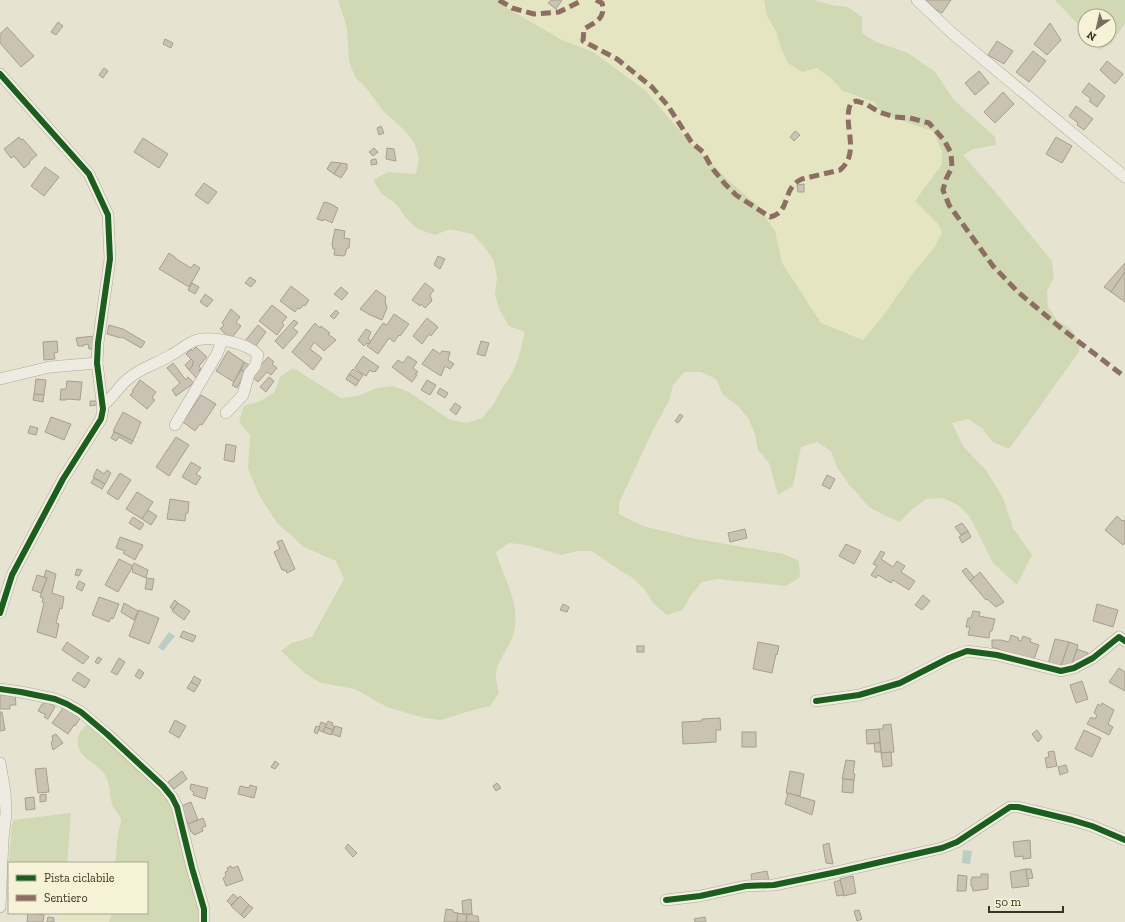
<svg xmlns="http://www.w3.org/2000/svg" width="1125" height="922" font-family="'Zilla Slab',serif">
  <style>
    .farmland { fill: #e5e5c2 }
    .green { fill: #d1d8b4 }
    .water { fill: #bbcdc5 }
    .building { fill: #cac2b2; stroke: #a7a090 }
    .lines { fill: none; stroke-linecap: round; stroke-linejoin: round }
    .street-casing { stroke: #aca899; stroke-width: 12 }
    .street { stroke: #eeece2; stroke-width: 11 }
    .quiet { stroke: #8d6e63; stroke-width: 5; stroke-dasharray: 10 5; stroke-linecap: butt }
    .cycleway-casing { stroke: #f6f2d8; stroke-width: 8 }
    .cycleway { stroke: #1b5e20; stroke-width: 6 }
  </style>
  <rect width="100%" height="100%" fill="#e6e4d1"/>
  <g class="farmland">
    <polygon points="498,0 764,0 767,16 776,31 781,48 788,63 802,72 817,68 832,79 843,91 874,102 884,115 933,132 942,151 942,164 915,201 939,225 942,232 934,248 913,273 884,315 863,340 821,323 782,263 775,231 756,204 729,181 684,136 646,91 593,52 562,40 505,7"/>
    <polygon points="61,913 112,913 109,922 60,922"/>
  </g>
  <g class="green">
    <path d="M338 0H498L505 7 562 40 593 52 646 91 684 136 729 181 756 204 775 231 782 263 821 323 863 340 884 315 913 273 934 248 942 233 939 225 915 201 942 164V151L933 131 884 115 874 102 843 91 832 79 817 68 802 72 788 63 781 48 776 31 767 16 764 0H815L831 5 848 7 862 17V33L876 42 908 53 935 72 954 100 995 137 996 145 973 149 963 155 991 187 1052 261 1054 277 1047 291 1048 307 1057 320 1071 329 1080 343 1079 352 1009 449 993 442 982 428 968 419 952 423 963 446 986 470 1003 498 1013 528 1032 555 1017 585 993 563 970 517 958 505 943 498 926 499 911 510 900 522 884 515 869 507 847 482 837 467 831 451 817 442 801 447 793 486 778 495 769 463 758 450 755 434 748 418 737 405 723 395 716 379 701 372H684L673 385 669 401 653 430 619 503V514L643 526 696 539 784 554 799 561 800 577 786 586 718 579 702 582 691 595 683 610 667 615 654 604 645 590 633 578 618 569 592 551H578L561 555 527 545 509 543 496 552C503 577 521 604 514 632 511 647 495 662 496 677 496 682 498 688 499 693L490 706 473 710 441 720 424 718 387 707 355 689 321 683 306 674 281 651 292 643 312 637 344 579 336 561 304 547 277 523 259 495 248 468 250 435 239 422 244 406 260 401 274 393 280 377 293 368 341 398 358 396 377 388 393 386 409 392 450 420 467 423 482 418 493 405 501 390 511 375 518 360 525 332 509 326 500 311 495 295 497 278 494 261 484 246 472 234 450 229 435 235 418 229 406 218 396 204 382 194 373 180 388 172 416 174 419 158 414 142 403 129 384 112 367 89 355 77 349 61 347 28Z"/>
    <polygon points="1055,0 1125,0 1125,23 1111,44 1099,50 1092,40 1109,40 1109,16 1085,16 1085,32"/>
    <path d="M90 724 162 789 175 810 194 881 201 922H109L112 913H147V863H115C117 854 116 845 118 835 118 831 121 825 121 820 120 815 114 809 112 804 109 792 111 780 101 770 93 761 82 759 78 746 76 737 81 727 90 724Z"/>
    <polygon points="71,813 67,863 9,863 8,901 8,871 12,825 14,820"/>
  </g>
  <g class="water">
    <polygon points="169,632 175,636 163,651 158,647"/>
    <polygon points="963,850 972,851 970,864 962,863"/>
  </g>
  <g class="building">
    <polygon points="551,0 562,0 556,9 548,3"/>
    <polygon points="926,0 951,0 942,13 935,9 926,1"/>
    <polygon points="58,22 63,26 56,35 51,32"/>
    <polygon points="1050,23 1061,40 1047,55 1034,44"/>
    <polygon points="7,27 34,56 21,67 0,43 0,34"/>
    <polygon points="165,39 173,43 171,48 163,44"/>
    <polygon points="997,41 1013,51 1004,64 988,55"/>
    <polygon points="1033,51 1046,61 1029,82 1016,72"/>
    <polygon points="1107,61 1123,74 1115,84 1100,70"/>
    <polygon points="104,68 108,71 103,78 99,75"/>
    <polygon points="979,71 989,83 975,95 965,83"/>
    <polygon points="1089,83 1105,96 1097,107 1089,101 1091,99 1082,92"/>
    <polygon points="1003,92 1014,104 995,123 984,112"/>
    <polygon points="1076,106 1093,119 1084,130 1077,125 1078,123 1069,116"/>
    <polygon points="381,126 384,133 379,135 377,128"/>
    <polygon points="795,131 800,135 794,141 790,137"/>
    <polygon points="19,137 21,140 23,139 37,155 29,162 30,163 24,168 14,156 11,158 4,149"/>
    <polygon points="1056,137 1072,146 1062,163 1046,154"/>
    <polygon points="143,138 168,154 159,168 134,152"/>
    <polygon points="374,148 378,152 373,156 369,152"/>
    <polygon points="387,148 394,149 396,161 386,159"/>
    <polygon points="376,159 377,164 371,165 371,160"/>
    <polygon points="331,162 341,163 334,174 327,169"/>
    <polygon points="341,163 347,164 347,169 341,178 334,174"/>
    <polygon points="45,167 59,177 44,196 31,186"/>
    <polygon points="204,183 217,192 208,204 195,195"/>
    <polygon points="804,184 804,192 798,192 797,185"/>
    <polygon points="324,202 326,203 326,202 335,206 335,207 338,208 332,223 324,219 323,221 317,219"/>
    <polygon points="335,229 345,231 344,238 350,239 349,248 347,248 345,255 343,256 334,255 335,249 333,249 332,244"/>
    <polygon points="169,253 175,257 175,258 191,268 194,264 200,268 189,287 159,269"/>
    <polygon points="438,256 445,259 440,269 434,265"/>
    <polygon points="1125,263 1125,272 1111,292 1104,287"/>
    <polygon points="1125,272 1125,302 1111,292"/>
    <polygon points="250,277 256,281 251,287 245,283"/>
    <polygon points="192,283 199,287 195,294 188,290"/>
    <polygon points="425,283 434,290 430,295 432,301 425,308 421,304 420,306 412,300"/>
    <polygon points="291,286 309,300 305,306 303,305 300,309 298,308 295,312 280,301"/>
    <polygon points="341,287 348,293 342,300 334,294"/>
    <polygon points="376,290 386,297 385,301 387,308 382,320 370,315 360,309"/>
    <polygon points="205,294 213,300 207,307 200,302"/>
    <polygon points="272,305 287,317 282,323 284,325 277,335 259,321"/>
    <polygon points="231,309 240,317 236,322 241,326 231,339 220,329 224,325 222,323"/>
    <polygon points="336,310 339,313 334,319 330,316"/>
    <polygon points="394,314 409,324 400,336 399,335 394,342 389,338 378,354 367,346 383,323 387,325"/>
    <polygon points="427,318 438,327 431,336 429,334 422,344 413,336"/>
    <polygon points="294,320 298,323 293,328 298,332 283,349 275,341"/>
    <polygon points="315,323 320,328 321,326 330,333 328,334 336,340 324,351 314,342 310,349 322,358 313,370 292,352"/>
    <polygon points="109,325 123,329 145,342 141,348 122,337 121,338 107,334"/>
    <polygon points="258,325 266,332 255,347 244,342"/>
    <polygon points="366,329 371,332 368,339 371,341 369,344 367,343 364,346 358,340"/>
    <polygon points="94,336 93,349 89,349 88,344 83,345 84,346 78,346 76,338"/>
    <polygon points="57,341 58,352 54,353 55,359 44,360 43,342"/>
    <polygon points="481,341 489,343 485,356 477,354"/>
    <polygon points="196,347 207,357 199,366 201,369 199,370 202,374 198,380 189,370 193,365 192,364 194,362 186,354 191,349 192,351"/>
    <polygon points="433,349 440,354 442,351 450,352 448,360 454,364 450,369 445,366 441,376 422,364"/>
    <polygon points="228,351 244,362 234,382 216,371"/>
    <polygon points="363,356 379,367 375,372 374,371 373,372 370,370 366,376 355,368"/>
    <polygon points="408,356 417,362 413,368 418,372 415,374 417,375 412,382 392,367 398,360 403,363"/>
    <polygon points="268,357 274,362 272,364 277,368 271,375 267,372 258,382 251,376"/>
    <polygon points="191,359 194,362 192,364 193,365 189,370 185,365"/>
    <polygon points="244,362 249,365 245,372 241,370"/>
    <polygon points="173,363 186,380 188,377 194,383 176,396 172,390 180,383 167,368"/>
    <polygon points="353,369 363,375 359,381 349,374"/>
    <polygon points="241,370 245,372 237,388 232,385"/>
    <polygon points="349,374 359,381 356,386 346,379"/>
    <polygon points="269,377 274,381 266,392 260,387"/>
    <polygon points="36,379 46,380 44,395 34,394"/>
    <polygon points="140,380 156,392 152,398 155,400 147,409 130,395 133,392 132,391"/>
    <polygon points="427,380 436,385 430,395 421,390"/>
    <polygon points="67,381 82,382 80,400 66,399 66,400 60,400 61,389 66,389"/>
    <polygon points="440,388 448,393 445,398 437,393"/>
    <polygon points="34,394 44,395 43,402 33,400"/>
    <polygon points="201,395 216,404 202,425 200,424 195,431 183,422"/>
    <polygon points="90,401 96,401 97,405 90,406"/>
    <polygon points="455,403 461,407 456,415 450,410"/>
    <polygon points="123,412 141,422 133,441 113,431"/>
    <polygon points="680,414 683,416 678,423 675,421"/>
    <polygon points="51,417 71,424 64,440 45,432"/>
    <polygon points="30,426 38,428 36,435 28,433"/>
    <polygon points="114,432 133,441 131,444 119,437 116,441 111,438"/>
    <polygon points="176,437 189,445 169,476 156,467"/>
    <polygon points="226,444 236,446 234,462 224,460"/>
    <polygon points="191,462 201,468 196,474 201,477 196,485 182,477"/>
    <polygon points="97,469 104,474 107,470 111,473 105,484 93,477"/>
    <polygon points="120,473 131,480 118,500 107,493"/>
    <polygon points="827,475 835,479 830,489 822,485"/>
    <polygon points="94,478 105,484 102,489 91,483"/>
    <polygon points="137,492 153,502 142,519 126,509"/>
    <polygon points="170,499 189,502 188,513 186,513 185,521 167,519"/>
    <polygon points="148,510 157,516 151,525 142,519"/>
    <polygon points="1117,516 1122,521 1123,520 1125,521 1125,543 1123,545 1105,530"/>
    <polygon points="133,517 144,524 140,530 129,523"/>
    <polygon points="962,523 968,531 961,535 955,527"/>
    <polygon points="745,529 747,538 730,542 728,533"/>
    <polygon points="968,531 971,537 962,543 959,537"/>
    <polygon points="120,537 143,545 141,550 140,550 135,560 123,553 125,551 116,548"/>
    <polygon points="282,540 295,569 287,573 286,570 284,571 283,569 282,570 274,552 280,549 277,542"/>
    <polygon points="846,544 861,551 854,564 839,556"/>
    <polygon points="881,551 885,553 881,559 893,567 897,561 905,566 901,572 915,581 909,590 893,580 891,583 878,575 876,578 871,575 877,566 873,564"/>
    <polygon points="119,559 133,566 118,592 105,585"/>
    <polygon points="134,563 148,570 146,578 132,572 133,569 131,568"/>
    <polygon points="966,568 974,577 970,581 962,571"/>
    <polygon points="77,569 82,570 79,576 75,575"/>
    <polygon points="46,570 56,574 52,593 64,597 62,609 60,608 56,623 59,624 56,638 37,632 44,603 42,602 43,598 40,597 47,578 44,577"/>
    <polygon points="980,572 1004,602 996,607 987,599 986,600 970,581"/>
    <polygon points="37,575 47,578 41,593 32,590"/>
    <polygon points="147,578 154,579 152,590 145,589"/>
    <polygon points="79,581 85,584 82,591 76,588"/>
    <polygon points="923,595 930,601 922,610 915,605"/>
    <polygon points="99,597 119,604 113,619 111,618 109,622 92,615"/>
    <polygon points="175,600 178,603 173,610 170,607"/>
    <polygon points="124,603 138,611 134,620 121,612"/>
    <polygon points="178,603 190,611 184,620 172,611"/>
    <polygon points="563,604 569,607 567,612 560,610"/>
    <polygon points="1097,604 1118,610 1113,627 1093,621"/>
    <polygon points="139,610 159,618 149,644 129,636"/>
    <polygon points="973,611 980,612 979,616 995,619 992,631 990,631 989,638 968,635 970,627 966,627 968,618 971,618"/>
    <polygon points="183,631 196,636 193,642 180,637"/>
    <polygon points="1011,635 1019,638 1018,640 1021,641 1023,636 1031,639 1030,642 1039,645 1033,662 992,647 992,640 1001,640 1009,642"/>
    <polygon points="1055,639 1069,642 1061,666 1048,664"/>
    <polygon points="67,642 89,657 83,664 62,650"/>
    <polygon points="758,642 779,646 777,655 776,654 772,673 753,669"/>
    <polygon points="1069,642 1078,645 1072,664 1061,666"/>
    <rect x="637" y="646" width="7" height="6"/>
    <polygon points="1077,649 1088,653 1087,657 1072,664"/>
    <polygon points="98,657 102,659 98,664 95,662"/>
    <polygon points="119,658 125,662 117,675 111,672"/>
    <polygon points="1119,668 1125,672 1125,691 1109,682"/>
    <polygon points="139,669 144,673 140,679 135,676"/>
    <polygon points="78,672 90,680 85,688 72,680"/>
    <polygon points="194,676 201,680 198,686 191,682"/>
    <polygon points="1082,681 1088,699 1076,703 1070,685"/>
    <polygon points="191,682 198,686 194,692 187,688"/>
    <polygon points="0,695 15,695 16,705 10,705 10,709 0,709"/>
    <polygon points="46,701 55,707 48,719 44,717 46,715 38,711 42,704 44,704"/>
    <polygon points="1102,703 1114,710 1108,724 1113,727 1109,735 1087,724 1091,717 1095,719 1097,715 1094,713 1098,704 1101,706"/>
    <polygon points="64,707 81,717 75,726 74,725 68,734 52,723"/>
    <polygon points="0,712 2,712 5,730 0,731"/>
    <polygon points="720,718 721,730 716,730 716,742 683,744 682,722 702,721 702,719"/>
    <polygon points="175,720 186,726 179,738 169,732"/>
    <polygon points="328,721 333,723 332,725 334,726 333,730 325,727"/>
    <polygon points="321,722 326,724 323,732 318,730"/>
    <polygon points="891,724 894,752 881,753 879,729 883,729 883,725"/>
    <polygon points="316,726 320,727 317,734 314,732"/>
    <polygon points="335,726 342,728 340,737 332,734"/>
    <polygon points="325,727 333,730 331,735 323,732"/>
    <polygon points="879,729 880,743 867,744 866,730"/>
    <polygon points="1037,730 1042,737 1038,742 1032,734"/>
    <polygon points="1084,730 1101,738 1092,757 1075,749"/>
    <rect x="742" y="732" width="14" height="15"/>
    <polygon points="56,734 63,743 53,750 51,742 53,741 52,736"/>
    <polygon points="874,743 880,743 881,752 875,752"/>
    <polygon points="1054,751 1057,766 1047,768 1045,758 1049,757 1048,752"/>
    <polygon points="891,752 892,766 883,767 881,753"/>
    <polygon points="846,760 855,761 853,773 855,774 854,780 842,779"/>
    <polygon points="275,761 279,764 275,769 271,767"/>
    <polygon points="1066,765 1068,772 1060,775 1058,767"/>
    <polygon points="46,768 49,792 38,793 35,769"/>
    <polygon points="182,771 187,779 174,789 168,782"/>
    <polygon points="790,771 804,774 800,796 786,793"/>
    <polygon points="843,779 854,780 853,793 842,792"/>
    <polygon points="497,783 501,788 496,791 493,786"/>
    <polygon points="191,784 208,788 205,799 193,795 194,793 190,789"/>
    <polygon points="250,785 257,787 254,798 238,794 240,786 249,788"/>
    <polygon points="788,793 815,801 812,815 785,804"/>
    <polygon points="46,794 46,801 40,802 40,795"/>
    <polygon points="34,797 35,809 26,810 25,798"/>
    <polygon points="191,802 198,820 188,824 181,806"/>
    <polygon points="203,818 206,826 202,828 203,831 194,835 192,832 191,832 188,824"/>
    <polygon points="1030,840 1031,858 1023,859 1023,856 1015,857 1013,842"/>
    <polygon points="829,843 833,864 826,863 823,845"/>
    <polygon points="348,844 357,853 353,857 345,848"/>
    <polygon points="231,866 232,868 238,866 243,880 226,886 223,878 226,876 225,872 228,871 227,868"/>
    <polygon points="1026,869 1029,886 1012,888 1010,872"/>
    <polygon points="1026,869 1031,869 1033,878 1027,879"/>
    <polygon points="767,871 769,881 758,882 757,880 752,881 751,874"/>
    <polygon points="981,874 988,874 988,889 973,891 972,886 971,886 971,879 972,879 972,877 981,877"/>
    <polygon points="958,875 967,876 966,891 957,891"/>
    <polygon points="853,876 856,893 844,896 840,879"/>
    <polygon points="840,880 844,895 837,896 834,882"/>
    <polygon points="233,894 238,898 231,905 227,901"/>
    <polygon points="240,896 249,905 241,915 231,906"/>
    <polygon points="471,899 472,914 463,914 462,901"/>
    <polygon points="249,905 253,908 244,918 241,915"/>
    <polygon points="446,909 453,910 453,912 458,913 457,922 444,922"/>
    <polygon points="859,910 862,919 857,921 854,911"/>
    <polygon points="28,913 44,915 43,922 27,922"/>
    <polygon points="458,913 467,915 466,922 457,922"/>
    <polygon points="472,914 474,916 478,916 479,922 466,922 467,915"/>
    <polygon points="48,917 54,918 54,922 47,922"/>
    <polygon points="705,917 706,922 695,922 694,919"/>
  </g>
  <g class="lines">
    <defs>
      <g id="street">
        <polyline points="917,0 953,34 1125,177"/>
        <polyline points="0,74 89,174 108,215 110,259 98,343 97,363 103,409 101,419 63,479 12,575 0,613"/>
        <polyline points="0,379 50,367 97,363"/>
        <path d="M102 406C113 398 118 387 128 379 140 368 157 364 171 355 180 351 188 342 197 340 213 336 248 343 258 355L255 366 249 374 243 395 226 413"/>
        <polyline points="175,425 217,354 222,341"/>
        <polyline points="0,689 21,692 55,699 67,704 81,712 107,734 163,786 172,797 177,807 192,868 204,909 204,922"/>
        <polyline points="816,701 859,695 900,683 949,658 967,651 997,655 1061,671 1074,668 1093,658 1119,637 1125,641"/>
        <polyline points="0,763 5,792 6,814 3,839 0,907"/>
        <polyline points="666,900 700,896 746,886 774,885 837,872 942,848 957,842 1010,807 1018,807 1072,820 1092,826 1125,840"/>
      </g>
    </defs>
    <use href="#street" class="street-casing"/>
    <use href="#street" class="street"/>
    <g class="quiet">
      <polyline points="499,0 512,8 534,14 559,12 583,0"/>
      <path d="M596 0 602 3C606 18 596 22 584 29L583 41 617 59 652 87 668 106 692 143 703 152 712 168 725 184 736 195 770 217C792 212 781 188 802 179L840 170C862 152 841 123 851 103L856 101 866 104 879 112 895 117 910 118 929 123 944 140 951 153 952 167 946 179 943 190 949 205 993 266 1018 292 1062 329 1125 377"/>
    </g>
    <defs>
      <g id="cycleway">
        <polyline points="0,74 89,174 108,215 110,259 98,343 97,363 103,409 101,419 63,479 12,575 0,613"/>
        <polyline points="0,689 21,692 55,699 67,704 81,712 107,734 163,786 172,797 177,807 192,868 204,909 204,922"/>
        <polyline points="816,701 859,695 900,683 949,658 967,651 997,655 1061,671 1074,668 1093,658 1119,637 1125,641"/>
        <polyline points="666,900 700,896 746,886 774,885 837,872 942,848 957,842 1010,807 1018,807 1072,820 1092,826 1125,840"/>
      </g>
    </defs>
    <use href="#cycleway" class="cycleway-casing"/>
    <use href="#cycleway" class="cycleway"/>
  </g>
  <rect x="8" y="862" width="140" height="52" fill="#f6f2d8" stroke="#aca58e"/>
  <rect x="16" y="875" width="20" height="6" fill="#1b5e20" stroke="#aca58e"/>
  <text x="44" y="882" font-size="12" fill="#3c3220">Pista ciclabile</text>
  <rect x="16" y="895" width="20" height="6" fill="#8d6e63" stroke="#aca58e"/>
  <text x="44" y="902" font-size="12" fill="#3c3220">Sentiero</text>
  <g transform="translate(1097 28) rotate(214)"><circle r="19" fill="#f6f2d8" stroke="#aca58e"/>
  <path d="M0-3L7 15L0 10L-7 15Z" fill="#78705e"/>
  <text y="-6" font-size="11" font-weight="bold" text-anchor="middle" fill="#3c3220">N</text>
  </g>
  <path d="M989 906v6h74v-6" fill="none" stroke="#3c3220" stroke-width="2"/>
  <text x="995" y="906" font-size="12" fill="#3c3220" stroke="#f6f2d8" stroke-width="3" paint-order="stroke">50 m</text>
</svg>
